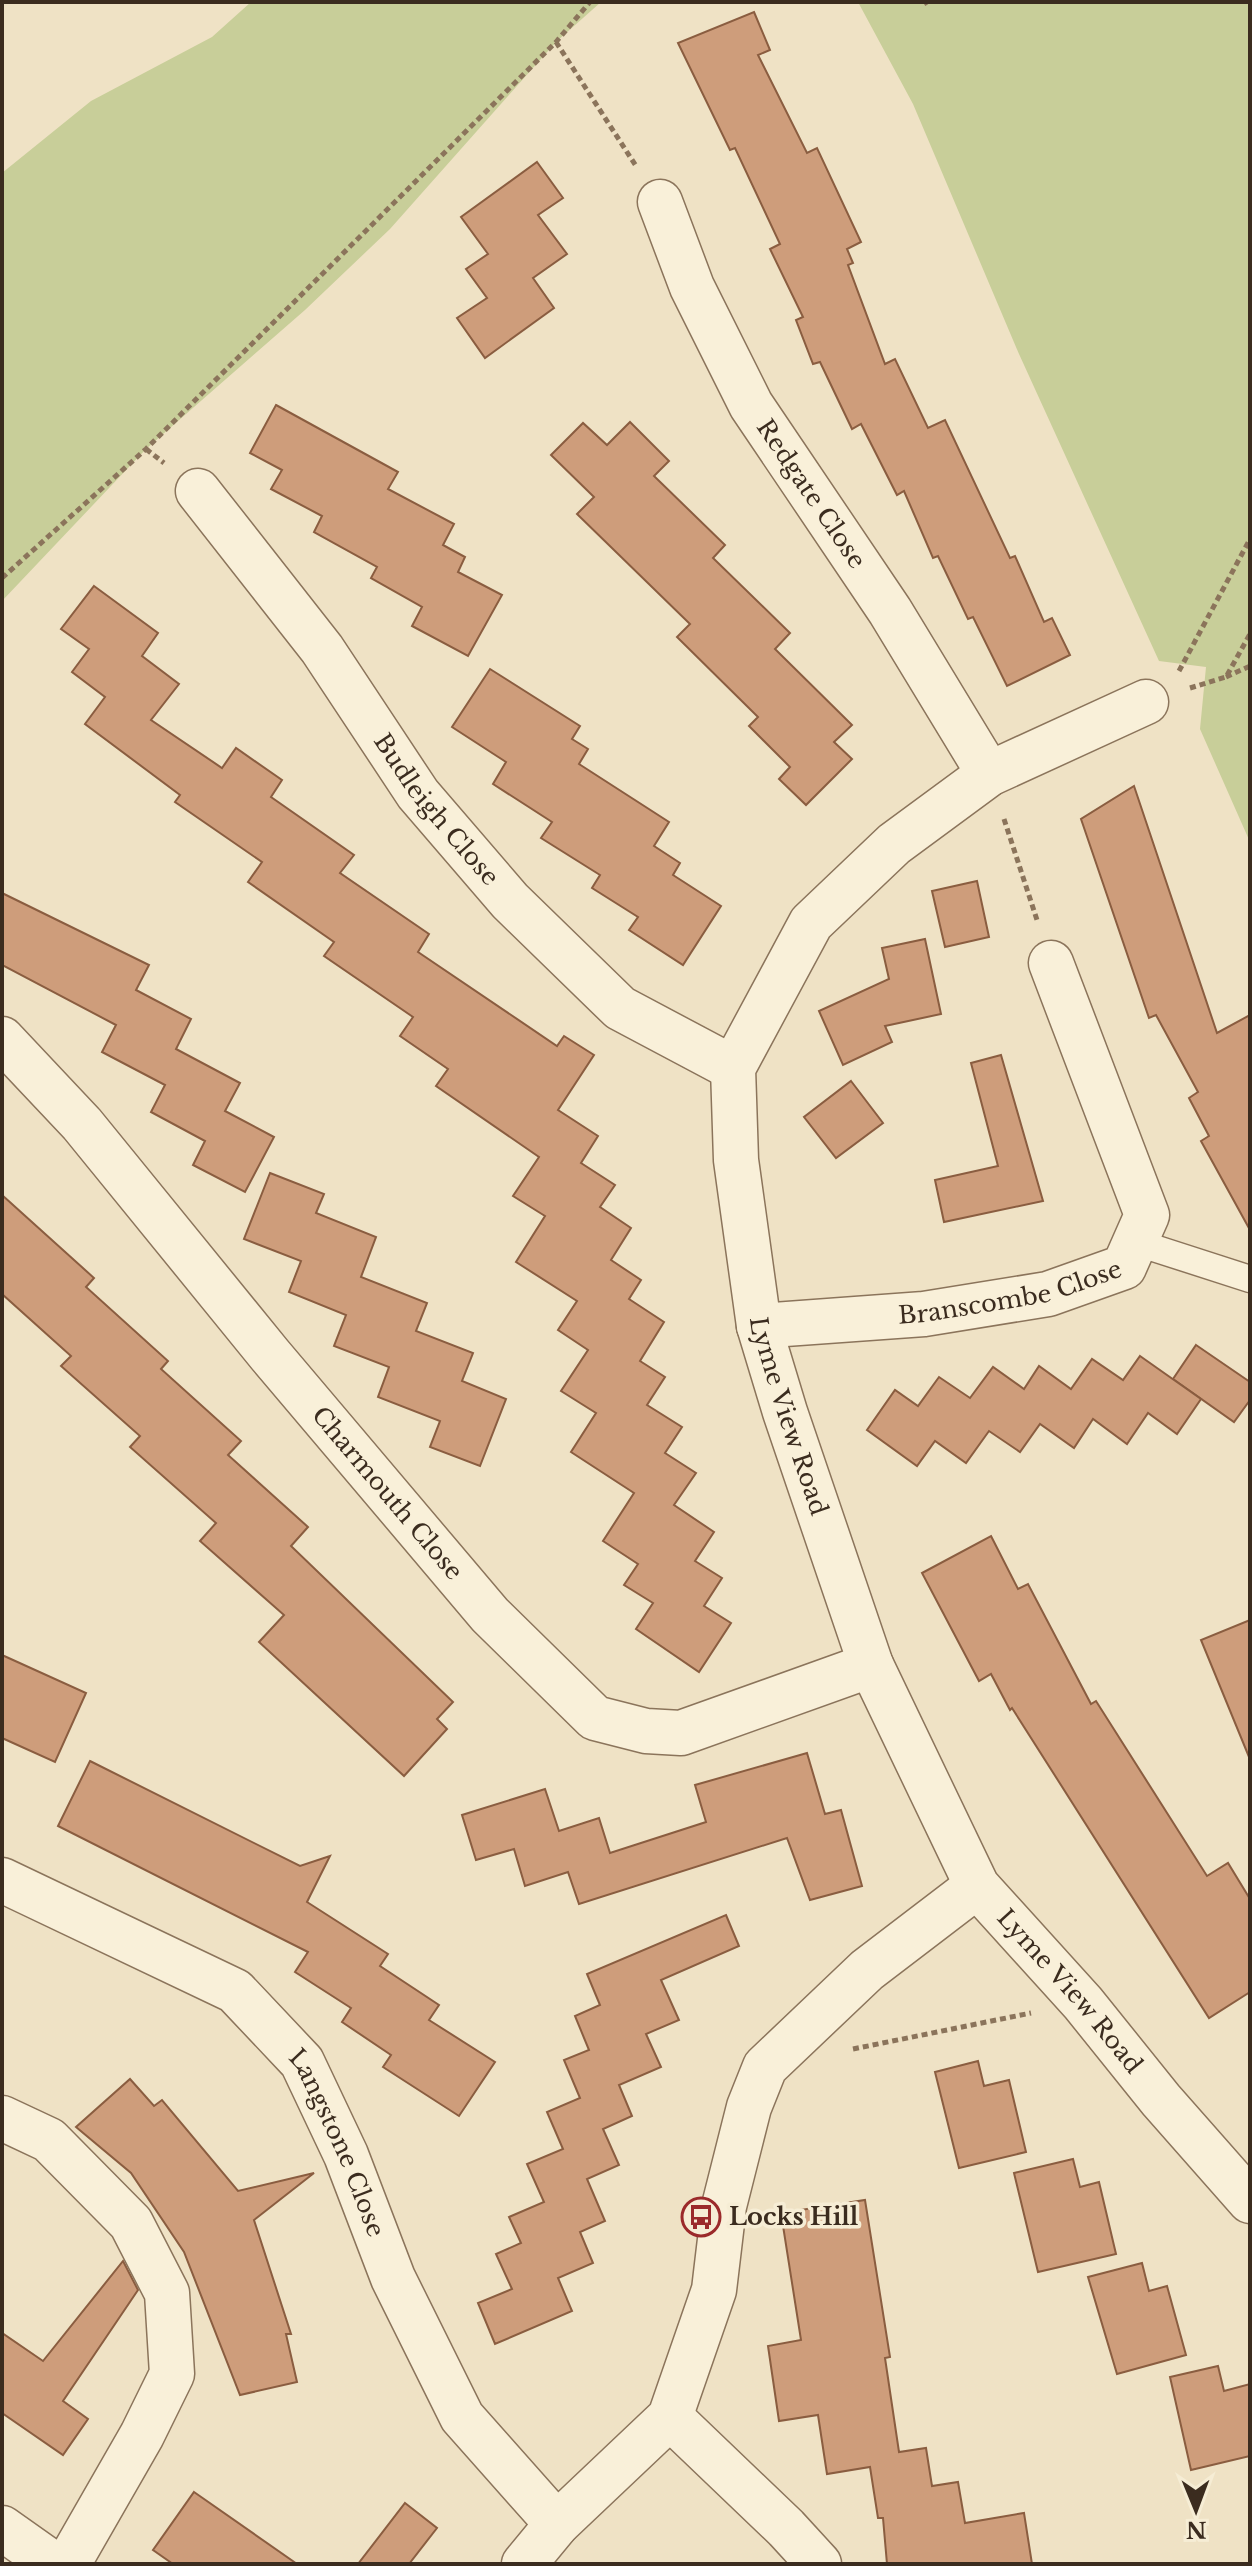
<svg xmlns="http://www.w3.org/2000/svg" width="1252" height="2566" font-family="'Libre Baskerville',serif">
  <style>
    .green { fill: #c8ce99 }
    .building { fill: #ce9d7b; stroke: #8a5d40; stroke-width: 2 }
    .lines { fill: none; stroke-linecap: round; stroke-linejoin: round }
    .service-casing { stroke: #8b745b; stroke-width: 29 }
    .minor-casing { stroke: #8b745b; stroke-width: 47 }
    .path { stroke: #8b745b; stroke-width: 5; stroke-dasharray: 6 4; stroke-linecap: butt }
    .service { stroke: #f9f0d9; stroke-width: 26 }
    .minor { stroke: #f9f0d9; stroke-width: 44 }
    .labels { text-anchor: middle; stroke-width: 7; stroke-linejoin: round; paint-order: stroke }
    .street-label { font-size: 24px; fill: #3b2c1f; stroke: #f6edd5 }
    .poi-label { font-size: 24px; font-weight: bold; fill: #3b2c1f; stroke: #f6edd5; text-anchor: start }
  </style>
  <rect width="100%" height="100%" fill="#efe2c5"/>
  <g class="green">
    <polygon points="251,2 601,2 556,42 390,229 305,310 146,449 2,601 2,173 91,101 212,37"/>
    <polygon points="858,2 1250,2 1250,842 1200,729 1206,667 1159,661 1019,354 913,104"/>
  </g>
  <g class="building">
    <polygon points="754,12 770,50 758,55 807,153 817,148 861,242 847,249 853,263 848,265 885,364 895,359 928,428 945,420 1010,558 1015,556 1044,622 1052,618 1070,655 1007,686 973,617 968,619 938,556 933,558 904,491 897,495 861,424 852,429 820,362 813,364 796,320 803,317 770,249 780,244 735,148 730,150 678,43"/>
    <polygon points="537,162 563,198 538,215 567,254 533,278 554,308 485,358 457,318 487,298 466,269 488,254 461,217"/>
    <polygon points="276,405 398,472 388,489 454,524 443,545 465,557 458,572 502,595 468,656 412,626 422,607 371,578 377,567 314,532 322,516 271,489 282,470 250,453"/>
    <polygon points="630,422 669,461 654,476 725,545 713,558 790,633 775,649 852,725 834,742 852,759 806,805 779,779 790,767 749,726 758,717 677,637 690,624 577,514 594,497 551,455 583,423 607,445"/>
    <polygon points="94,586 158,633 142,656 179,684 151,720 222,768 236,748 282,780 271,797 354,855 340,873 429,934 418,952 557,1046 564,1036 594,1055 558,1110 598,1136 581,1163 615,1185 600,1207 631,1228 611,1260 641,1280 629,1299 664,1322 640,1361 665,1377 647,1405 682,1427 665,1453 696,1473 674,1505 714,1532 695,1561 722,1578 704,1606 731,1623 699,1672 636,1629 653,1603 624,1585 638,1564 603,1541 634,1493 571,1452 596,1413 561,1391 588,1350 558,1330 577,1301 516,1262 545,1216 513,1196 539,1157 436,1086 448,1069 400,1036 413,1017 324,956 334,942 248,882 262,862 175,802 180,795 85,724 105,697 72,672 89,649 61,629"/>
    <polygon points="490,669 580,726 572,739 588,749 579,764 669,822 654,846 680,863 673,875 721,906 683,965 629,930 638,917 592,888 600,875 541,838 552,822 493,784 506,762 452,727"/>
    <polygon points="1134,786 1217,1033 1250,1015 1250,1230 1201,1141 1209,1136 1189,1098 1198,1092 1156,1015 1149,1018 1081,819"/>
    <polygon points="977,881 989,937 945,947 932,891"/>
    <polygon points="2,893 149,965 136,990 191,1019 176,1049 240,1083 225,1111 274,1137 245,1192 193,1165 205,1141 151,1112 165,1085 102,1052 116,1025 2,965"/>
    <polygon points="925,939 941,1014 885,1026 892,1042 843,1065 819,1011 889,979 882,948"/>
    <polygon points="1001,1055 1043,1201 944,1222 935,1180 998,1166 971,1063"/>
    <polygon points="851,1081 883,1123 836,1158 804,1117"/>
    <polygon points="270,1173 324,1194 316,1213 376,1237 361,1277 427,1303 416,1331 473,1353 462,1381 506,1399 480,1466 430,1447 440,1421 378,1397 389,1367 334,1346 346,1315 289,1292 301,1261 244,1239"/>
    <polygon points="2,1195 94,1278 86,1287 168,1361 161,1369 241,1441 228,1455 308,1527 291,1546 453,1702 437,1719 447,1729 404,1776 259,1642 284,1615 200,1541 216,1523 130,1447 140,1436 61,1366 71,1356 2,1294"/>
    <polygon points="1196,1345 1250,1382 1250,1400 1234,1422 1173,1379"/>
    <polygon points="1140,1356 1201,1399 1177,1434 1148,1413 1127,1444 1093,1419 1074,1448 1040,1424 1020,1452 989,1431 966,1463 935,1441 917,1466 867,1430 895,1390 918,1406 939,1377 970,1398 993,1367 1024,1389 1039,1366 1071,1389 1092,1359 1123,1380"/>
    <polygon points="991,1536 1018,1589 1028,1584 1091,1704 1096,1701 1207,1876 1228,1863 1250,1899 1250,1992 1209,2018 1012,1708 1010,1710 991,1674 979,1681 922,1573"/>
    <polygon points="1250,1620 1250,1757 1249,1757 1201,1640"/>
    <polygon points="2,1655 86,1693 55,1762 2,1738"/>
    <polygon points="807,1753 825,1814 841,1810 862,1886 810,1900 787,1838 579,1904 568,1872 525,1886 514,1849 476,1860 462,1815 545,1789 559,1831 599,1818 610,1853 706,1822 695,1785"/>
    <polygon points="90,1761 300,1866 330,1856 307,1902 388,1954 380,1966 439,2005 429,2020 495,2062 459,2116 383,2067 391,2055 342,2022 351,2008 295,1972 308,1952 58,1826"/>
    <polygon points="726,1915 739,1946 661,1980 679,2020 646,2034 661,2067 619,2085 632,2116 603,2129 619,2165 587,2179 605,2221 580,2232 593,2263 558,2278 572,2311 495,2344 478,2303 512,2289 496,2254 521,2243 509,2217 544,2202 527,2164 563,2149 547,2112 580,2098 564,2060 589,2050 575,2016 600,2005 587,1974"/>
    <polygon points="978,2061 984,2086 1009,2080 1026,2152 959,2168 935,2072"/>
    <polygon points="130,2079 154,2106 162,2100 238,2191 314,2173 254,2220 291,2334 286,2334 297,2382 240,2395 184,2252 131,2173 76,2127"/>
    <polygon points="1073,2159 1080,2187 1099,2182 1116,2254 1038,2272 1014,2173"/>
    <polygon points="865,2200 890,2357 885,2358 899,2452 926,2448 932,2486 958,2482 965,2523 1024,2513 1032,2564 887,2564 883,2518 878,2518 870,2467 827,2474 818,2415 779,2421 768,2346 801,2340 781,2213"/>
    <polygon points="123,2261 138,2290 63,2401 88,2419 63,2455 2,2413 2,2333 43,2361"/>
    <polygon points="1142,2263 1149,2291 1167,2286 1186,2355 1117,2374 1088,2277"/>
    <polygon points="1218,2366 1224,2391 1250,2384 1250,2456 1191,2470 1170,2377"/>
    <polygon points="194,2492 297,2564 173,2564 153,2550"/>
    <polygon points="405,2503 437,2528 409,2564 358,2564"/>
  </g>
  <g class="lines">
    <defs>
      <polyline id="service" points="1135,1242 1250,1279"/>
      <g id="minor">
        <path id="s1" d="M660 202 692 287 751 405 890 611 989 774"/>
        <path id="s2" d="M198 491 322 649 418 794 510 901 620 1008 733 1068"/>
        <path id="s3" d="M1146 702 989 774 894 844 811 923 733 1068 736 1160 759 1326 785 1412 871 1665 977 1886 1083 2003 1161 2100 1250 2201"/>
        <path id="s4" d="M2 1039 82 1124 270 1355 490 1615 595 1718 646 1731 681 1733 871 1665"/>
        <path id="s5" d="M759 1326 924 1314 1048 1294 1124 1267 1147 1215 1051 963"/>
        <path id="s6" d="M2 1880 235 1991 302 2062 346 2155 393 2278 462 2417 557 2524"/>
        <polyline points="2,2118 49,2140 131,2223 167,2293 172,2374 142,2435 68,2564"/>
        <polyline points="670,2417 786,2528 819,2564"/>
        <polyline points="2,2528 53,2564"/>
        <polyline points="524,2564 557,2524 670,2417 714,2290 724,2206 749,2107 765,2067 867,1970 977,1886"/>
      </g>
    </defs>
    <use href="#service" class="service-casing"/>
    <use href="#minor" class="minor-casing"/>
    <g class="path">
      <polyline points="924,4 927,2"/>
      <polyline points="556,42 636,166"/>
      <polyline points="146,449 164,463"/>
      <polyline points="2,578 146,449 556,42 590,2"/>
      <polyline points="1179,671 1250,539"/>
      <polyline points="1226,677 1250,666"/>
      <polyline points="1190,688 1226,677 1250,634"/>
      <polyline points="1004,819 1037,920"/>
      <polyline points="853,2049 1031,2013"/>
    </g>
    <use href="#service" class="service"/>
    <use href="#minor" class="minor"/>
  </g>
  <defs>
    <symbol id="bus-ring" viewBox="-11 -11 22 22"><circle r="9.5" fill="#f6edd5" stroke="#9b2a2b" stroke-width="1.5"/><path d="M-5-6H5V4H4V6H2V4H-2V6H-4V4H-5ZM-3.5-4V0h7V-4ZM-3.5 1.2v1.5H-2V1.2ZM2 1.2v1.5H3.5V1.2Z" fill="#9b2a2b"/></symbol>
  </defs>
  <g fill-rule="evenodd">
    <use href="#bus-ring" x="679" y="2195" width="44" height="44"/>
  </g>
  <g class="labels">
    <g class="street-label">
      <text dy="8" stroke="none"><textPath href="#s1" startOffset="330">Redgate Close</textPath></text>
      <text dy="8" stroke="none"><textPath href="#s2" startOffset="398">Budleigh Close</textPath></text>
      <text dy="8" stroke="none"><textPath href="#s5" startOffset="254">Branscombe Close</textPath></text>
      <text dy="8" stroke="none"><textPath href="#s3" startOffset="924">Lyme View Road</textPath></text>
      <text dy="8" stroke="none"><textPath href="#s4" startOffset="596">Charmouth Close</textPath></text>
      <text dy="8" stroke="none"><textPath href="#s3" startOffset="1572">Lyme View Road</textPath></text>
      <text dy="8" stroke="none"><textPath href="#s6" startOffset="444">Langstone Close</textPath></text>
    </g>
    <g class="poi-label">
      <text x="729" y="2225">Locks Hill</text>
    </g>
  </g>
  <rect width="1252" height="2566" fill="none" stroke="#3b2c1f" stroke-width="8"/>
  <g transform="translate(1196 2510) rotate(179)" stroke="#f6edd5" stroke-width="6" paint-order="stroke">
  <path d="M0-6L14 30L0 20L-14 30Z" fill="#3b2c1f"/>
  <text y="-12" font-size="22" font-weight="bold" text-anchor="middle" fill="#3b2c1f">N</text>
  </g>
</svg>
